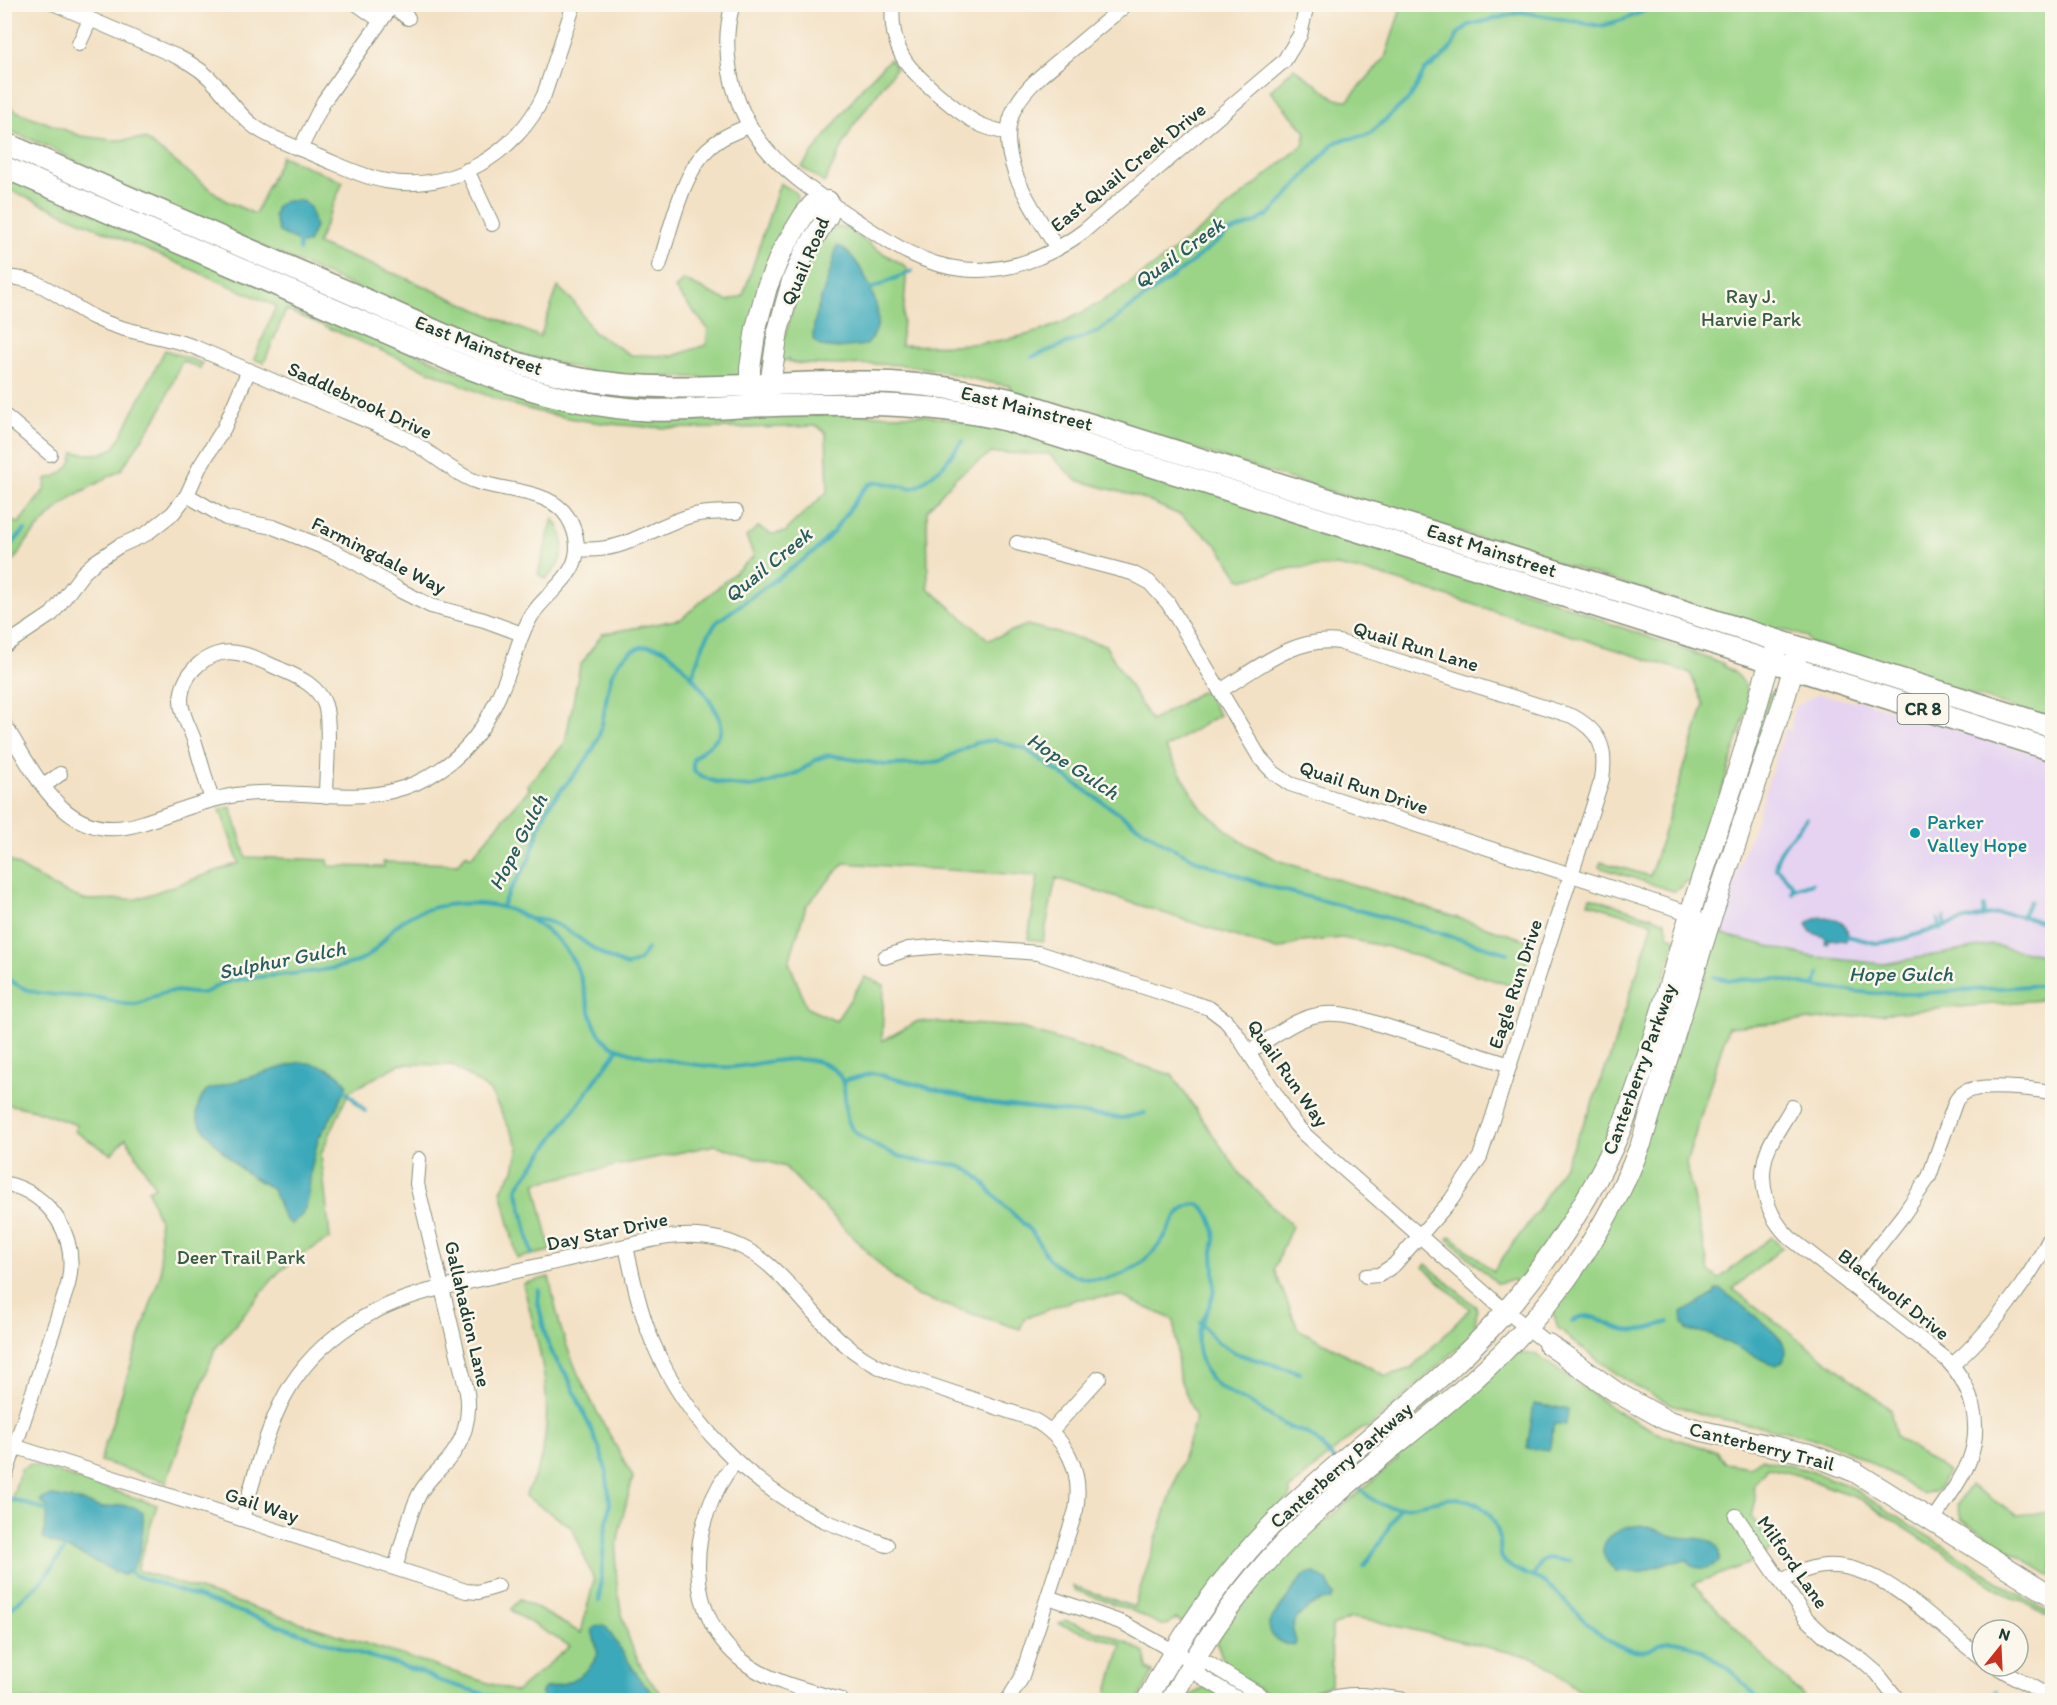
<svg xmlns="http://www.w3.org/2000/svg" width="2057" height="1705" font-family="Itim,sans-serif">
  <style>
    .built { fill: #e5d3f1 }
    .green { fill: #9bd487; stroke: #5d885e; stroke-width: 1.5 }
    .water { fill: #3ba9ba; stroke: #2d7377; stroke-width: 1.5 }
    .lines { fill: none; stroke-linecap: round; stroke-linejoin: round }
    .stream { stroke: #3ba9ba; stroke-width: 4 }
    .street-casing { stroke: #898f7c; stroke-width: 16 }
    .secondary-casing { stroke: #898f7c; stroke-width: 22 }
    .primary-casing { stroke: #898f7c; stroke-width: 24 }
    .street { stroke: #fff; stroke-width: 14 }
    .secondary { stroke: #fff; stroke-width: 20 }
    .primary { stroke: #fff; stroke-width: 21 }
    .culture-dot { fill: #0f9aa8; stroke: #fbf7ec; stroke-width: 2 }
    .labels { text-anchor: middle; stroke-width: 5; stroke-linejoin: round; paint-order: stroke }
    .shield { fill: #fbf7ec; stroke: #61756b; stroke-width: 1.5 }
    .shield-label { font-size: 18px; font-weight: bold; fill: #1f3d34 }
    .street-label { font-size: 20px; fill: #1f3d34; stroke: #fbf7ec }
    .park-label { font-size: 20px; fill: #385b45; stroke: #fbf7ec }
    .culture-label { font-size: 20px; fill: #0d838f; stroke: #fbf7ec; text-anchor: start }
    .water-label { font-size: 21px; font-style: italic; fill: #275d5c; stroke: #fbf7ec }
  </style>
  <rect width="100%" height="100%" fill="#fbf7ec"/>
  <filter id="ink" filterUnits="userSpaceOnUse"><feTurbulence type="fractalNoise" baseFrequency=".0167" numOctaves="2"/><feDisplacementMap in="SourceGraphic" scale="12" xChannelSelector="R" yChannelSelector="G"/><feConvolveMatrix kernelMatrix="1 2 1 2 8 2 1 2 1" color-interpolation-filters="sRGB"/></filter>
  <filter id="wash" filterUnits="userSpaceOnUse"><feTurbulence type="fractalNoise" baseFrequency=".008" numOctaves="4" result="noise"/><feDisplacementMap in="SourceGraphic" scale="24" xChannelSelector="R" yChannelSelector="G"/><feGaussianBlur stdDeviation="1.35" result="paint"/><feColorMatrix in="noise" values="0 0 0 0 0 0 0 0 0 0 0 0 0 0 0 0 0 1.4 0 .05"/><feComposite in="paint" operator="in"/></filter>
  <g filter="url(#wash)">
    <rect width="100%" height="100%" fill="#f3e1c5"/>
    <polygon class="built" points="1818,694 1854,702 1856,699 2052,758 2052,957 1992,945 1883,964 1808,956 1717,933 1724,915 1723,908 1758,815 1785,729 1792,731 1791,721 1795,707"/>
    <g class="green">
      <path d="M1402 5H2052V720L1809 642 1807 637 1779 628 1775 631 1010 391V386C973 381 938 368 901 365 863 362 826 368 789 362L788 359 783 362 780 353 804 268 832 224 836 228 845 227 881 252 907 267 901 345C951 347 1007 345 1054 326 1112 301 1156 265 1205 226 1238 199 1270 172 1303 145L1306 132 1270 91 1294 68 1336 99 1348 100 1385 58Z"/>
      <polygon points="890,59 896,68 853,126 824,183 802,167 864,85"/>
      <polygon points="4,101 16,111 81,136 113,140 145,139 226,201 255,214 282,156 343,182 317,244 403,277 540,337 558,287 574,302 593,332 631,355 673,356 706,345 708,329 675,289 683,280 728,301 743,296 780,183 796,193 798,201 793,212 795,215 740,375 736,378 608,376 501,350 123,187 49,147 5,129"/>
      <path d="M5 175 488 384 778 414 924 415 1022 432 1545 597 1612 624 1724 664 1723 666C1741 674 1751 688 1747 708L1694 883 1687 881 1680 888 1673 891 1599 867 1601 862 1650 876 1704 705 1690 673 1380 575 1337 566 1293 568 1241 580 1218 546 1182 516 1139 497 1076 480 1049 454 991 453 956 477 927 510 928 588 989 640 1027 625 1105 645 1151 721 1204 690 1219 715 1165 748 1202 809 1240 841 1280 861 1533 942 1519 988 1388 947 1342 938 1302 942 1277 950 1056 878 1043 941 1028 939 1038 876 844 863 806 906 789 962 807 1008 836 1021 865 977 884 985 882 1041 918 1021 1018 1027 1172 1075 1240 1174 1292 1226 1274 1269 1298 1329 1386 1376 1412 1368 1470 1309 1423 1267 1426 1264 1476 1307 1477 1311 1475 1323 1479 1329 1369 1428H1364L1354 1434 1289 1490 1291 1496 1183 1623 1176 1619 1167 1625H1161L1133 1611 1074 1590 1073 1586 1134 1607 1196 1418 1179 1377 1174 1320 1121 1296 1077 1299 1025 1318 1020 1329 917 1296 886 1271 785 1167 715 1145 535 1183 551 1251 517 1258 501 1190 514 1170 519 1147 490 1091 452 1065 400 1064 350 1091 346 1098 321 1154 330 1238 295 1259 277 1274 215 1349 166 1482 100 1461 161 1272 159 1221 148 1190 155 1187 126 1138 111 1154 74 1131 77 1125 31 1109 5 1104 4 853 10 861 54 887 84 900 137 899 239 863 220 809 231 807 246 857 328 860 329 866 384 867 383 862 458 864 466 854 471 857 530 788 527 785 565 743 580 666 602 634 681 619 754 556 746 537 758 527 771 534 786 532 789 527 828 491 826 433 817 426C719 429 627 434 531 410 496 401 463 385 429 371 382 351 334 330 286 310L264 363 254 359 276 306 5 188Z"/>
      <polygon points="816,215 818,217 765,366 761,365 759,361 765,319 793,242"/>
      <path d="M165 350 202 363 200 368 182 361 160 412 121 470 74 496 56 510 29 538 15 559 5 567V520L19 523 45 489 46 479C61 476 72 468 74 452 89 455 102 456 115 447Z"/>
      <path d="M553 518C569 539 565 562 546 579L538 574Z"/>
      <polygon points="1774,691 1777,693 1720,869 1738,792 1769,694"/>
      <path d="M1590 897 1665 921 1669 936 1676 939C1656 1004 1637 1071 1610 1135 1587 1188 1552 1236 1519 1283L1513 1280 1497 1283 1448 1239 1451 1236 1493 1271 1536 1213 1565 1163 1589 1112 1611 1054 1653 923 1588 903Z"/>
      <path d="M1717 933 1808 956 1883 964 1992 945 2052 957V999L1728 1027 1686 1164 1709 1271 1719 1279 1771 1237 1782 1248 1733 1289 1890 1409 1896 1437 1948 1472 1937 1490 1922 1494C1886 1471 1851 1448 1809 1437 1762 1424 1713 1422 1667 1402 1630 1387 1597 1359 1565 1335L1566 1334 1558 1328 1552 1309 1583 1267 1698 986H1702Z"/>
      <path d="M549 1277C554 1300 558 1323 566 1344 583 1391 609 1433 633 1477 626 1506 615 1538 616 1568 617 1604 627 1644 646 1675 652 1684 660 1692 666 1700H5V1519L21 1469 31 1464 157 1505 137 1570 516 1692 570 1646 514 1613 511 1609 520 1599 581 1633 594 1580 572 1527 525 1496C530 1485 537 1474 540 1462 557 1401 538 1343 523 1284Z"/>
      <polygon points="1496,1336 1484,1349 1201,1632 1266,1540"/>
      <polygon points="1512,1353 1535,1354 1618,1412 1662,1435 1716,1451 1725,1463 1750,1467 1761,1459 1808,1470 1849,1486 2052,1615 2052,1620 2024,1602 2016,1600 1862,1500 1801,1476 1767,1467 1753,1486 1756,1499 1752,1517 1773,1548 1753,1562 1693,1584 1806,1700 1591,1700 1544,1663 1534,1658 1383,1623 1351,1618 1332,1626 1331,1685 1314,1691 1299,1700 1275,1700 1221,1664 1223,1660 1218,1645 1215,1642 1245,1600 1314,1523 1318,1527 1398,1459 1395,1455"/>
      <polygon points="1970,1485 2016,1515 2052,1512 2052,1577 1961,1519 1958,1504"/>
      <polygon points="1065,1620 1117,1638 1145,1653 1147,1669 1153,1672 1138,1700 1105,1700 1122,1645 1059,1624"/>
      <polygon points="1207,1687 1230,1700 1179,1700 1183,1694 1188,1696"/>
    </g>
    <g class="water">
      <polygon points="284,201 302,201 310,207 315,227 308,243 302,244 279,232 274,216 277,206"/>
      <path d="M838 246C859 255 878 298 878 320 878 330 873 338 866 345L837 348 820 346 813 339C813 307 832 278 836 247Z"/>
      <path d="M1821 917C1835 917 1853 924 1846 941L1829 939 1828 944 1825 943 1826 938 1811 932 1807 926 1808 922Z"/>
      <path d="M300 1062C319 1064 335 1068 347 1084L335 1111 318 1139 311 1170 308 1200 302 1215 291 1224C278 1218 280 1198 271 1189 263 1182 252 1178 244 1171 234 1164 202 1130 198 1120 194 1109 201 1097 207 1090Z"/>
      <path d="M1721 1289C1735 1301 1776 1330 1783 1343 1786 1349 1785 1356 1783 1362L1776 1365 1771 1364 1710 1334 1687 1330 1683 1323 1682 1313 1713 1295 1716 1290Z"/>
      <polygon points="1534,1404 1568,1409 1566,1425 1554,1424 1549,1451 1527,1448"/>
      <path d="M53 1496 80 1501 102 1508 121 1505 134 1507 143 1513C144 1528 141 1572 122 1575L82 1555 43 1539 48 1508 40 1501 44 1498Z"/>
      <path d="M1642 1525C1655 1528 1666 1535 1678 1537 1696 1540 1722 1533 1719 1562 1707 1571 1697 1571 1687 1560L1666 1563 1641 1572 1616 1571C1586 1545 1615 1527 1642 1525Z"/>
      <path d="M1310 1573H1315L1327 1581 1334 1596 1331 1600C1318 1599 1294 1614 1293 1629 1293 1633 1296 1639 1296 1643L1294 1646C1281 1644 1268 1638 1269 1622L1304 1575Z"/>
      <path d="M603 1625 607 1628 641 1681 660 1700H547L541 1694 545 1688C567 1685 590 1674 598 1654L592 1630 595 1627Z"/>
    </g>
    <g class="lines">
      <g class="stream">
        <polyline points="299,239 299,250"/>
        <polyline points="866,291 912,271"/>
        <polyline points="1032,357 1099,331 1183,269 1229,232 1255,223 1268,215 1279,205 1333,144 1339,141 1368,135 1375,129 1411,97 1425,70 1439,61 1452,47 1458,34 1469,25 1522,12 1601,26 1625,19 1662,4"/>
        <polyline points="4,552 25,530"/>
        <path d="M692 677C699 657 703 638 718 621L815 551 833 532 863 490 870 484 879 482 910 488 918 486 943 466 962 441"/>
        <path d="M1776 869C1773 854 1797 830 1807 818"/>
        <polyline points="1779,870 1793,886 1792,893"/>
        <polyline points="1794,889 1812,883"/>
        <path d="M502 906C509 888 521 876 529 859 537 842 539 820 550 804 566 781 588 765 598 738 609 711 602 673 627 654 637 646 649 644 661 648 677 654 726 714 721 730 717 743 700 750 693 760V769L696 773 710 780 724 784 749 787 769 783 799 772 817 759 829 755 885 765 922 764 940 761 975 743 995 740 1025 749 1136 825 1167 845 1201 862 1267 886 1399 921 1507 953"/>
        <polyline points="1983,917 1984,907"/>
        <polyline points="2021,917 2030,901"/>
        <polyline points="1944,918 1945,927"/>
        <path d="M530 919C559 918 581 942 605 956 612 960 620 963 627 966L639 961 647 949"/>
        <polyline points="1938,920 1940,929"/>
        <path d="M1843 935 1875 943 1889 942C1923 935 1973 913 2007 914 2022 915 2038 921 2052 924"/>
        <path d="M4 977C12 982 20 987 28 990 47 997 77 995 99 998 110 1000 122 1005 134 1004 146 1003 155 994 167 992 179 989 191 995 203 993 211 991 218 984 226 982 267 973 310 976 350 964 370 959 379 946 391 931 412 907 452 902 482 904 522 907 565 936 579 973 588 995 589 1032 611 1045 629 1056 713 1069 734 1067 762 1064 794 1054 822 1063 859 1076 835 1110 854 1131 865 1143 902 1159 918 1161 935 1163 954 1162 970 1171 981 1177 986 1187 995 1196 1007 1210 1022 1220 1033 1234 1041 1244 1043 1254 1053 1263 1092 1293 1134 1279 1161 1242 1168 1233 1172 1220 1180 1212 1187 1205 1196 1201 1204 1208 1209 1212 1214 1225 1215 1232 1216 1238 1214 1244 1213 1250 1213 1264 1216 1280 1213 1294 1208 1317 1193 1328 1199 1354 1207 1388 1228 1391 1255 1406 1265 1412 1274 1419 1285 1425 1292 1430 1302 1430 1309 1435 1319 1441 1327 1452 1334 1460"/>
        <polyline points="1714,977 1729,980 1776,979 1822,988 1870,993 1913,994 2029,986 2052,986"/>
        <polyline points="1815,986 1819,973"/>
        <polyline points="843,1081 873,1073 992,1104 1122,1118 1145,1113"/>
        <polyline points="342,1087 365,1111"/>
        <polyline points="532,1254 517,1188 619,1048"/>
        <polyline points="539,1290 538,1302 546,1338 554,1357 568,1377 600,1450 606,1470 610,1504 605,1534 599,1601"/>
        <polyline points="1200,1322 1217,1342 1238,1354 1300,1373"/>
        <path d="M1572 1322C1589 1306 1609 1328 1626 1330 1641 1332 1656 1326 1669 1322"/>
        <path d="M1358 1486C1385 1516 1399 1508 1436 1501 1444 1499 1455 1497 1463 1499 1482 1503 1494 1516 1499 1535 1503 1549 1495 1557 1511 1567 1522 1575 1537 1576 1548 1585 1573 1605 1590 1634 1621 1647 1628 1649 1640 1652 1648 1650 1655 1648 1660 1642 1669 1641 1696 1640 1745 1678 1757 1700"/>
        <polyline points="11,1499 51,1512"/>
        <polyline points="1364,1566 1381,1541 1399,1508"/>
        <polyline points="127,1567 134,1575 355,1652 421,1672 440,1681 504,1700"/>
        <polyline points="1533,1576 1542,1561 1546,1558 1569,1561"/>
        <polyline points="4,1614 43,1580 67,1546"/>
        <polyline points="1993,1700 1996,1691"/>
      </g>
    </g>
  </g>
  <g filter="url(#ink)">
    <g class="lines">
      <defs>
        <g id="street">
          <path d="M55 4 178 57C193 64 207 74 218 87 230 101 240 116 255 127 273 140 297 147 317 156 340 165 362 177 386 181 450 193 517 154 544 95L574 4"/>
          <polyline points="357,4 381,21"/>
          <path d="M733 4C726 26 726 50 730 72 744 146 793 178 851 217 886 240 918 264 961 269 1007 274 1049 257 1084 231L1284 61 1300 35 1307 4"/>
          <path d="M893 4C891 24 894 42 904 59 914 76 963 117 981 125 990 129 999 131 1008 133"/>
          <polyline points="392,6 408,18"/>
          <polyline points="79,44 90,20"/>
          <polyline points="300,149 324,101 393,4"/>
          <polyline points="467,170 492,224"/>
          <path d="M1057 249C1043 224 1025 199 1015 173 993 113 1025 88 1067 54 1085 39 1102 24 1120 10L1124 4"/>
          <path d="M659 266C670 232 682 173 708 149 719 138 734 132 749 126"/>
          <path d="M4 278C40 274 65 304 95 318 126 333 160 335 192 346 237 365 282 385 327 404 353 415 380 425 405 438 429 450 447 469 472 480 499 491 543 489 563 511 570 519 574 528 576 538 584 578 541 592 527 624 521 635 518 646 514 658 493 714 475 756 416 783 358 809 296 786 236 795 204 800 173 813 142 823 66 848 38 778 4 724"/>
          <polyline points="4,415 50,454"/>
          <polyline points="187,495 226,518 273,527 333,551 358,564 399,590 431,606 484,620 522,634"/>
          <polyline points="1017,543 1132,573 1149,582 1168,603 1260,758 1274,773 1290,784 1695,915 1698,921 1698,925 1679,987 1683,1006"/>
          <path d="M577 549C628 554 649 526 694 515 708 512 722 512 736 512"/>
          <polyline points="4,646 52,614 83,573 95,562 119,546 146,534 173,513 187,495 199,468 224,428 249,370"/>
          <path d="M1220 691C1256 669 1295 636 1339 642L1572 716C1600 731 1607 748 1602 779L1480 1157 1451 1200 1394 1265 1379 1275 1366 1276"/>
          <polyline points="44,786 60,774"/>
          <path d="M212 800C206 781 201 762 195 743 191 729 181 715 181 700 182 672 209 648 237 653 252 655 266 663 280 669 298 677 318 685 325 705 331 723 326 775 326 796"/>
          <polyline points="885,957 908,949 945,946 1038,953 1209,1008 1225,1020 1236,1033 1295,1124 1305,1135 1496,1303 1548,1344"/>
          <path d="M1249 1052C1287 1028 1309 1005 1356 1017L1510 1065"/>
          <path d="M1792 1107C1784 1122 1772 1137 1767 1152 1757 1182 1767 1217 1790 1238L1946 1359C1972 1385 1983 1425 1969 1461 1961 1482 1945 1501 1933 1520"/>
          <path d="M4 1183C52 1194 79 1237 68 1285L4 1480"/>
          <path d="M626 1246C633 1279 640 1312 653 1343 686 1420 747 1484 823 1520 844 1529 866 1537 887 1545"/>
          <path d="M1849 1284 1903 1215 1929 1177 1955 1103C1957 1098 1960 1095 1965 1092 1981 1083 2033 1089 2052 1092"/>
          <path d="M1952 1365C1989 1334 2031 1277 2052 1234"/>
          <polyline points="1051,1431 1099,1378"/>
          <polyline points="4,1443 466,1591 478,1592 498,1586"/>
          <path d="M736 1461C686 1522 680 1620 751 1667 777 1684 811 1691 841 1700"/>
          <polyline points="1736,1516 1806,1618 1824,1635 1863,1661 1877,1673 1898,1700"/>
          <path d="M242 1519C253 1482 263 1441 280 1405 309 1344 366 1308 429 1291L656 1239C787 1214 793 1332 888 1371L1032 1419C1067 1438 1083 1471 1076 1510L1021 1679 1008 1700"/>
          <path d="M395 1568C403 1544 408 1515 420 1493 427 1480 438 1471 447 1461 464 1442 471 1417 467 1392L417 1184 419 1159"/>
          <path d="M1781 1581C1795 1574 1809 1567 1825 1566 1884 1562 1938 1627 1982 1658"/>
          <polyline points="1048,1597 1123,1623 1193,1662 1208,1663 1268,1700"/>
          <polyline points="1193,1662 1200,1676 1240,1700"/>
          <polyline points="1995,1666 2052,1698"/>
          <path d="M1325 1700C1352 1691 1377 1696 1404 1700"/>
        </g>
        <g id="secondary">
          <polygon points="828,201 828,216 804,254 792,281 778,331 770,385 760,406 750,385 750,368 756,328 767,287 782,251 804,215 813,204"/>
          <polyline points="1548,1344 1616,1392 1666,1420 1702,1431 1810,1454 1855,1472 2052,1596"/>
          <path d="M1147 1700C1184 1628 1232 1562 1291 1506 1365 1436 1451 1379 1516 1299 1559 1246 1597 1188 1623 1124 1651 1055 1669 982 1691 911 1707 859 1726 808 1742 757 1752 725 1760 693 1770 661L1778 647"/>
          <path d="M1171 1700C1205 1636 1249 1577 1301 1526 1369 1461 1448 1409 1514 1341 1568 1286 1613 1216 1641 1144L1711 918 1786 694 1797 654"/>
        </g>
        <g id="primary">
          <path d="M4 143C122 194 239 246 357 296 428 327 499 364 576 378 676 397 773 380 874 382 922 383 969 390 1016 401L2052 727"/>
          <path d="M4 167 457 363C518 388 581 407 647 410 683 411 720 408 756 406 841 403 923 401 1006 420L2052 750"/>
        </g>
      </defs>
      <use href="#street" class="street-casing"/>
      <use href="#secondary" class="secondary-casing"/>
      <use href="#primary" class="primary-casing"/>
      <use href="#street" class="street"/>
      <use href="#secondary" class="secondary"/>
      <use href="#primary" class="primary"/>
    </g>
  </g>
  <circle class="culture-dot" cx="1915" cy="833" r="6"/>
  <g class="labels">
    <rect class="shield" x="1897.5" y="694" width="51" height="30" rx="4.5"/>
    <g class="shield-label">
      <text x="1923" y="715">CR 8</text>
    </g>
    <g class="street-label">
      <text transform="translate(1128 167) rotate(-39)" y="7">East Quail Creek Drive</text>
      <text transform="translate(805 261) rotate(-67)" y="7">Quail Road</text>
      <text transform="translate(479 345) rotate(21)" y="7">East Mainstreet</text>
      <text transform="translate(360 400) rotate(25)" y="7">Saddlebrook Drive</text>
      <text transform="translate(1027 408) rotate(14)" y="7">East Mainstreet</text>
      <text transform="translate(1492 550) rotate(18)" y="7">East Mainstreet</text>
      <text transform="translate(379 555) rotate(27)" y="7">Farmingdale Way</text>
      <text transform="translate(1416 646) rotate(17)" y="7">Quail Run Lane</text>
      <text transform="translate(1364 787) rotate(18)" y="7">Quail Run Drive</text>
      <text transform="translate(1515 984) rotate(-72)" y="7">Eagle Run Drive</text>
      <text transform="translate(1639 1069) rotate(-70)" y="7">Canterberry Parkway</text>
      <text transform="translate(1288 1073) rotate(55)" y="7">Quail Run Way</text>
      <text transform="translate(607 1231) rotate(-12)" y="7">Day Star Drive</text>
      <text transform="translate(1894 1294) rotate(38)" y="7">Blackwolf Drive</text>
      <text transform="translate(468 1314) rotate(77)" y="7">Gallahadion Lane</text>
      <text transform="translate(1762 1446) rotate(14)" y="7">Canterberry Trail</text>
      <text transform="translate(1341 1465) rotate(-41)" y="7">Canterberry Parkway</text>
      <text transform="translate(262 1505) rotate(18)" y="7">Gail Way</text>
      <text transform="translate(1793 1562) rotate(55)" y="7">Milford Lane</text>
    </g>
    <g class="park-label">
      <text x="1751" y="303">Ray J.<tspan x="1751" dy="23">Harvie Park</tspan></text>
      <text x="241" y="1264">Deer Trail Park</text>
    </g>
    <g class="culture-label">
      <text x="1927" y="829">Parker<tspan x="1927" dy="23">Valley Hope</tspan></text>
    </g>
    <g class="water-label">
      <text transform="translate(1179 253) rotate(-36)" y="7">Quail Creek</text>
      <text transform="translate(768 565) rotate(-39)" y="7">Quail Creek</text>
      <text transform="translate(1073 766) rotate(33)" y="7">Hope Gulch</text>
      <text transform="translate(518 842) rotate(-63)" y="7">Hope Gulch</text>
      <text transform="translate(282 960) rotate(-11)" y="7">Sulphur Gulch</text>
      <text x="1901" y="981">Hope Gulch</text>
    </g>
  </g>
  <rect width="2057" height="1705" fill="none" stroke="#fbf7ec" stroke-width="24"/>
  <g transform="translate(2000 1648) rotate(18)"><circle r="28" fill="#fbf7ec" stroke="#a3ada2" stroke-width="1.5"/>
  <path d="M0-4.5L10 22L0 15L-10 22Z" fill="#c8321e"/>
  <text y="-9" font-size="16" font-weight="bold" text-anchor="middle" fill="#1f3d34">N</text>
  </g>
</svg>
